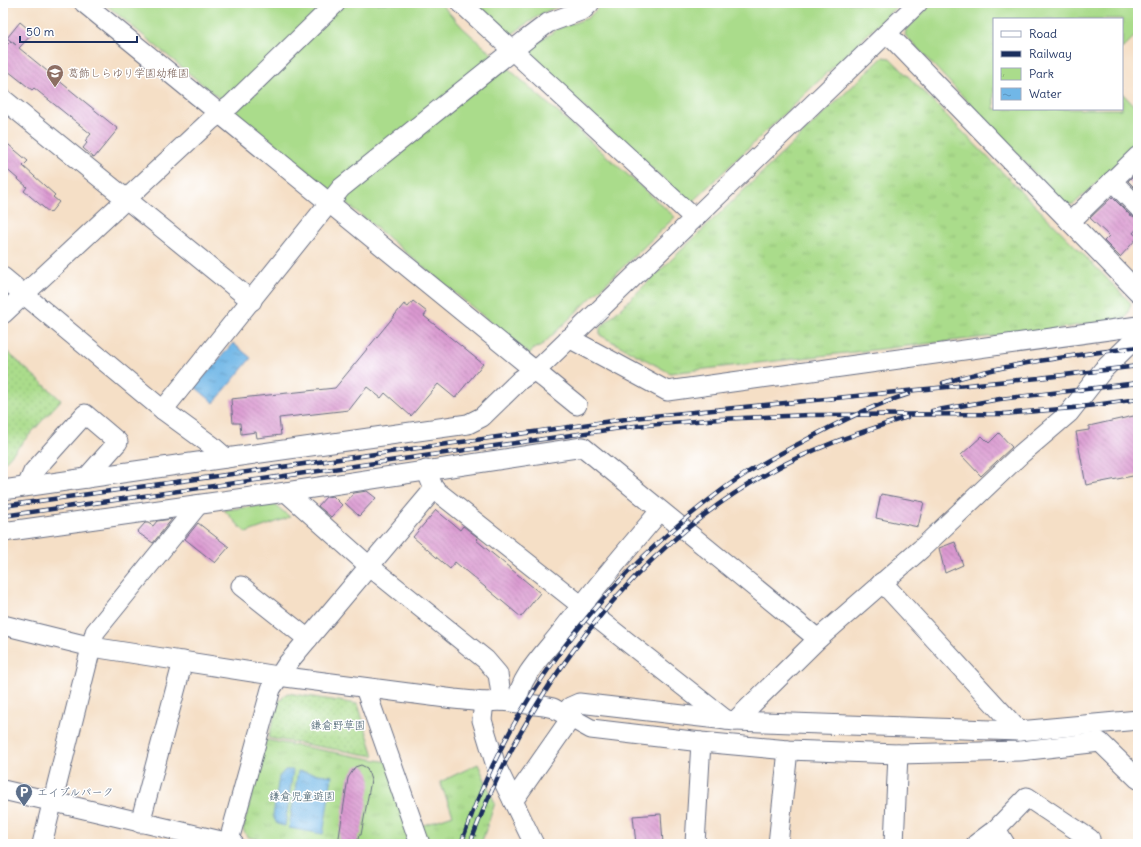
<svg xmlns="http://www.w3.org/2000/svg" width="1141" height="847" font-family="Delius,'Klee One',sans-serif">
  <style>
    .grass { fill: #aadc8b; stroke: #628674 }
    .park { fill: url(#park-tufts); stroke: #628674 }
    .garden { fill: url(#garden-dots); stroke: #628674 }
    .water { fill: url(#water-ripples); stroke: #4673a2 }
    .building { fill: url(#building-back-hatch) }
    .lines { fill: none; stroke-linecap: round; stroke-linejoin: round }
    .minor-casing { stroke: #676d82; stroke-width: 21 }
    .minor { stroke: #fff; stroke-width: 19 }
    .rail-casing { stroke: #1b2f5e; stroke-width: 4.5 }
    .rail { stroke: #fff; stroke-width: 3; stroke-dasharray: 9; stroke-linecap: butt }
    .labels { text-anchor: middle; stroke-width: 3; stroke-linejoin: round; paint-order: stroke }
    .education-label { font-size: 11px; fill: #785e54; stroke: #fff; text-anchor: start }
    .park-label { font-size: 11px; fill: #3f5a69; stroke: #fff }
    .service-label { font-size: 11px; fill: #4e5e75; stroke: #fff; text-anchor: start }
  </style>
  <defs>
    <pattern id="park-tufts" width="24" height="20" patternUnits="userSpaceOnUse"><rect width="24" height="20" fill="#aadc8b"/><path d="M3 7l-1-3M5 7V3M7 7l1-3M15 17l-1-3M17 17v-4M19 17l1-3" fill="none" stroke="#92bd7a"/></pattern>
    <pattern id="garden-dots" width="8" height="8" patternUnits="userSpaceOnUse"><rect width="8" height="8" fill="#aadc8b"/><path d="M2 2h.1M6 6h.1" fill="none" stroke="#92bd7a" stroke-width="1.8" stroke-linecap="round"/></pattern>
    <pattern id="water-ripples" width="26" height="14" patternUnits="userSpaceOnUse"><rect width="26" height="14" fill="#71b7e7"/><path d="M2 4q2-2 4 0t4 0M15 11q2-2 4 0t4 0" fill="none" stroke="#5c95be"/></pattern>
    <pattern id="building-back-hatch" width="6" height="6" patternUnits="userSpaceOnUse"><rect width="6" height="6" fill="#da98d0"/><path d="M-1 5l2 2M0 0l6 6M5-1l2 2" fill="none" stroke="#b07cac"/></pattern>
  </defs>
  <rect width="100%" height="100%" fill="#fff"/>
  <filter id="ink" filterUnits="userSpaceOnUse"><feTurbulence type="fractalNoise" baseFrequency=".025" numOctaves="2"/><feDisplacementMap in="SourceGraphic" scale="8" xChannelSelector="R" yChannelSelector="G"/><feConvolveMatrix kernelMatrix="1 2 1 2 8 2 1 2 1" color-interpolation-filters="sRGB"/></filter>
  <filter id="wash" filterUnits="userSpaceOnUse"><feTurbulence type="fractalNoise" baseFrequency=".012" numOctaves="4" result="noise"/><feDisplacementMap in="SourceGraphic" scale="16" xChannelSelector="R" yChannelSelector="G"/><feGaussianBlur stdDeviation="0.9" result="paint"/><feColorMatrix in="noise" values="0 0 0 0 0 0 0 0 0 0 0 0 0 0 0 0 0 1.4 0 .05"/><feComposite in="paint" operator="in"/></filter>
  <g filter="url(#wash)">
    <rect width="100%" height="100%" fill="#f5dfc6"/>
    <g class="grass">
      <polygon points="104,3 440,3 463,28 675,217 540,347 535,348 529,354"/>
      <polygon points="471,3 566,3 543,13 509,36"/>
      <polygon points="603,3 900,3 693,201 688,201 531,59 530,49 557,29 588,18"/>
      <polygon points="933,3 1138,3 1138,41 1134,37 1122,49 1122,19 994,19 994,109 1122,109 1122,93 1138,110 1138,143 1074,204 1065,205 905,35 906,30"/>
      <polygon points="274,504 290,517 246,533 224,510"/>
    </g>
    <g class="park">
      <polygon points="883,57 890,58 1131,303 1126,318 1048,330 670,373 600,335 600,328"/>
      <polygon points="266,740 388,762 412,829 453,815 440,782 478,764 495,803 481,844 285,844 247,837 243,829"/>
    </g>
    <g class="garden">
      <polygon points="3,348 61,400 3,464"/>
      <polygon points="287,693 358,704 374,756 268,738 279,701"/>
    </g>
    <g class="water">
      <polygon points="233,343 251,358 214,403 195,387"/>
      <polygon points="285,770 293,770 285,826 277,824 273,816 279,777"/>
      <polygon points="298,771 332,776 323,834 289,828"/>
    </g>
    <g id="blocks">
      <g class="building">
        <polygon points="20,22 33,33 19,48 118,129 94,158 83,148 87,143 85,141 91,134 34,88 32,90 3,67 3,49 11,41 16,45 7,38"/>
        <polygon points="3,140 28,161 23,166 55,195 53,197 59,202 50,213 24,191 27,187 3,166"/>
        <polygon points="1138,171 1138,191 1128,181"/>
        <polygon points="1112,197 1130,215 1138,218 1138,227 1133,233 1138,237 1120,257 1104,241 1109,236 1090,218"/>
        <polygon points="413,301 427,312 424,316 483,364 455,398 438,384 411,416 385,393 381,398 367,387 349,410 279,418 281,435 257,438 256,432 241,434 240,423 233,423 231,399 335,388 404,304 408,307"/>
        <polygon points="1138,415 1138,475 1086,485 1076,432 1089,430 1089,426"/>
        <polygon points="999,433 1012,447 981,476 961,455 982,436 989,443"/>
        <polygon points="367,491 376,498 359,516 345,503 354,493"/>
        <polygon points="881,494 924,502 918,527 876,518"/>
        <polygon points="333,496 342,505 331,517 318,506 326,497"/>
        <polygon points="436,510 460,530 463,526 476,536 478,538 476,540 540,593 521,617 455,562 450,569 413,537"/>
        <polygon points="172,519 153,543 137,532 145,523 148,523 153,526 157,521"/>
        <polygon points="198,523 229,547 215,563 185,539"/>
        <polygon points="955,542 963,565 945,573 939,548"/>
        <polygon points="361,765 367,768 371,780 361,835 359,835 357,844 338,844 348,778 355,767"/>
        <polygon points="661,814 663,844 636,844 633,816"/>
      </g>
    </g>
  </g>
  <g filter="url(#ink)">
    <use href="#blocks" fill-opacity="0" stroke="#676d82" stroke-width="1"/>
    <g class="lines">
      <defs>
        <g id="minor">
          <polyline points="84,3 577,405"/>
          <polyline points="461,3 694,218"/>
          <polyline points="887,33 1138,292"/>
          <polyline points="3,99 252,301"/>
          <polyline points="1112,181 1138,207"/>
          <polyline points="1070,222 1138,156"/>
          <polyline points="3,277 163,410 211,445 226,458 468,424 482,417 520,380 542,365 918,3"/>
          <polyline points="3,314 210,121 231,105 336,3"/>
          <polyline points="569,338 667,391 1138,326"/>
          <polyline points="163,410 341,188 528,38 548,23 583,10 590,3"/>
          <polyline points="27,486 33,472 85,414 118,442 86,478"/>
          <polyline points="434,489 726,720"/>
          <polyline points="3,490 226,458"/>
          <polyline points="286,492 369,566 486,660 498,674 502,701"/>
          <polyline points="3,532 286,492 583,447 818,639"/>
          <polyline points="882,582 1019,731 1138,720"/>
          <polyline points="241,586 308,639"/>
          <polyline points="3,625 92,647 278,676 454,699 484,702 502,701 544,706 553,708 591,729 701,742 788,750 898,754 1020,751 1100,742 1138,779"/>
          <polyline points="365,688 420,844"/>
          <polyline points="484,702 482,720 496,766 534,844"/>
          <path d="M517 702C520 676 544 654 560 633 592 592 626 551 660 511"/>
          <polyline points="565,715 570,707 579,703 735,721 1019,731"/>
          <polyline points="735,721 818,639 921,549 1021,454 1069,413 1103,370 1138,336"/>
          <polyline points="3,790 234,844"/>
          <polyline points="513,801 571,718"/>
          <polyline points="140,823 183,661"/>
          <polyline points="996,829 1005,844"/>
          <polyline points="42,844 95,632 198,505"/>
          <polyline points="228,844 271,689 287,664 434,489 426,470"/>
          <polyline points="695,844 701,742"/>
          <polyline points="778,844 788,750"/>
          <polyline points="894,844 898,754"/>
          <polyline points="976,844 996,829 1027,797 1090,839 1085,844"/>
        </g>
      </defs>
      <use href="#minor" class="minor-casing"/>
      <use href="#minor" class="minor"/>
      <defs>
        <g id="rail">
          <path d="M943 383C1006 363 1073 356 1138 347"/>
          <polyline points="932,411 1000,399 1138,383"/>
          <polyline points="3,506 633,418 1039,378 1138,366"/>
          <polyline points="3,516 635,426 720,419 809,415 1003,414 1073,408 1138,399"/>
          <path d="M461 844C470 818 480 792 492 767 543 658 625 562 722 490 747 471 776 456 804 441 837 423 873 405 909 394"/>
          <path d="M470 844C524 696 629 551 768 473 812 448 859 433 907 417"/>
        </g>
      </defs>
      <use href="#rail" class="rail-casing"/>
      <use href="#rail" class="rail"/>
    </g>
  </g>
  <defs>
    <symbol id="school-pin" viewBox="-11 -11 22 30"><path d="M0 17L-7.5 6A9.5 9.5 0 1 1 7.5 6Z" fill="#8d6e63" stroke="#fff"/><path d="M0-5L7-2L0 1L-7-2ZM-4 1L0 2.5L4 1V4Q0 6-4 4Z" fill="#fff"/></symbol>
    <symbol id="parking-pin" viewBox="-11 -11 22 30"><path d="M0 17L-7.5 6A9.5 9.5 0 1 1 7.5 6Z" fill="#5c6f8a" stroke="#fff"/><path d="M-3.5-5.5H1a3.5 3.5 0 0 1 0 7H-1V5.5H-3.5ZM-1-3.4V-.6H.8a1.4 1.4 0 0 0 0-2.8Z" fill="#fff"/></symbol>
  </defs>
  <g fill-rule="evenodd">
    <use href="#school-pin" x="45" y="63" width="20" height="27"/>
    <use href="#parking-pin" x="14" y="782" width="20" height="27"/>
  </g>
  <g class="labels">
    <g class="education-label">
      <text x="68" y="77">葛飾しらゆり学園幼稚園</text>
    </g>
    <g class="park-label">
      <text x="338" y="729">鎌倉野草園</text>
      <text x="302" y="800">鎌倉児童遊園</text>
    </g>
    <g class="service-label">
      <text x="37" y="796">エイブルパーク</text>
    </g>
  </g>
  <rect width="1141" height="847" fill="none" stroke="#fff" stroke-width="16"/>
  <rect x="993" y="18" width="130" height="92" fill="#ffffff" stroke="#a4acbf"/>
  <rect x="1001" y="31" width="20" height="6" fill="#ffffff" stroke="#a4acbf"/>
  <text x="1029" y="38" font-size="12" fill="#1b2f5e">Road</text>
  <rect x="1001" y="51" width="20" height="6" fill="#1b2f5e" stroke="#a4acbf"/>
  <text x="1029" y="58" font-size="12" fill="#1b2f5e">Railway</text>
  <rect x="1001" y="68" width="20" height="12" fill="url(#park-tufts)" stroke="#a4acbf"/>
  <text x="1029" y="78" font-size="12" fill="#1b2f5e">Park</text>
  <rect x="1001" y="88" width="20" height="12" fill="url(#water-ripples)" stroke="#a4acbf"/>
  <text x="1029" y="98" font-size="12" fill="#1b2f5e">Water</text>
  <path d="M20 36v6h117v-6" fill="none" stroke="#1b2f5e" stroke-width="2"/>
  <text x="26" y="36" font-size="12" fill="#1b2f5e" stroke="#ffffff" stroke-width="3" paint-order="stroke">50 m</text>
</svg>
